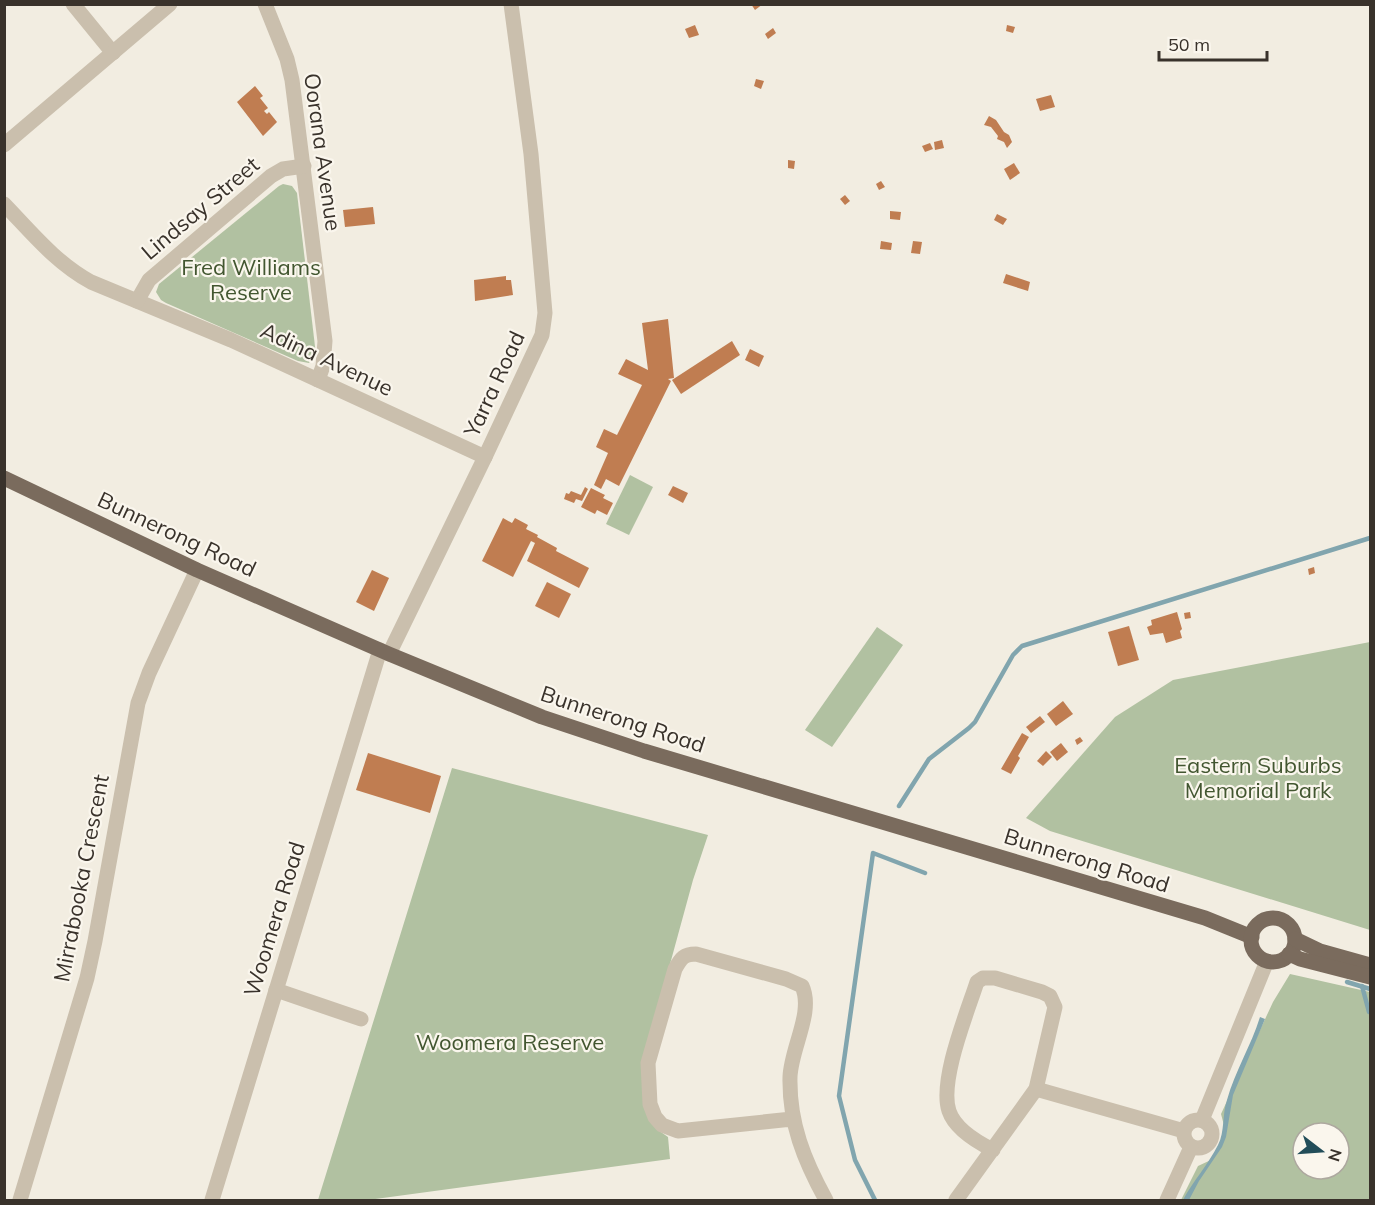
<svg xmlns="http://www.w3.org/2000/svg" width="1375" height="1205" font-family="Mulish,sans-serif">
  <style>
    .green { fill: #b1c1a1; fill-rule: evenodd }
    .water { fill: #81a5ae }
    .lines { fill: none; stroke-linecap: round; stroke-linejoin: round }
    .stream { stroke: #81a5ae; stroke-width: 4.5 }
    .building { fill: #c07d51 }
    .minor { stroke: #cabfad; stroke-width: 15 }
    .tertiary { stroke: #cabfad; stroke-width: 15 }
    .primary { stroke: #7a6b5d; stroke-width: 15 }
    .labels { text-anchor: middle; stroke-width: 4.5; stroke-linejoin: round; paint-order: stroke }
    .street-label { font-size: 22px; fill: #39322b; stroke: #faf6ed }
    .park-label { font-size: 22px; fill: #425630; stroke: #faf6ed }
  </style>
  <rect width="100%" height="100%" fill="#f2ede1"/>
  <g class="green">
    <polygon points="283,184 292,186 297,193 316,355 309,363 298,361 166,303 161,300 156,292 159,284 279,186"/>
    <polygon points="630,475 653,487 629,535 606,524"/>
    <polygon points="877,627 903,645 832,747 805,730"/>
    <polygon points="1370,642 1370,930 1050,831 1026,818 1115,717 1173,680"/>
    <polygon points="452,768 708,835 693,880 646,1052 658,1130 668,1137 670,1159 368,1200 318,1200"/>
    <path d="M1290 974 1370 992V1200H1181L1198 1166 1213 1159 1226 1133 1221 1114 1273 1002ZM1303 1133H1339V1169H1303Z"/>
  </g>
  <path class="water" d="M1260 1017 1265 1019 1233 1095 1226 1137 1222 1147 1199 1181 1189 1200H1183C1193 1181 1208 1165 1218 1145 1225 1132 1222 1114 1227 1100 1235 1071 1251 1046 1260 1017Z"/>
  <g class="lines">
    <g class="stream">
      <polyline points="899,806 929,759 969,728 975,722 1013,655 1022,646 1370,538"/>
      <polyline points="1347,982 1370,989"/>
      <polyline points="1362,986 1369,1012"/>
      <polyline points="875,1200 855,1160 839,1096 873,853 925,873"/>
    </g>
  </g>
  <g class="building">
    <polygon points="751,4 763,4 755,10"/>
    <polygon points="695,25 699,35 689,38 685,29"/>
    <polygon points="1007,25 1015,27 1013,33 1006,31"/>
    <polygon points="773,28 776,33 768,39 765,34"/>
    <polygon points="756,79 764,81 761,89 754,86"/>
    <polygon points="255,86 263,96 260,98 268,108 264,111 267,114 269,112 277,122 263,136 237,102"/>
    <polygon points="1051,95 1055,107 1040,111 1036,99"/>
    <polygon points="989,116 996,120 1004,132 1009,135 1012,142 1007,148 1004,142 997,139 998,136 991,127 984,125"/>
    <polygon points="942,140 944,148 935,150 934,142"/>
    <polygon points="930,143 933,149 925,152 922,146"/>
    <polygon points="788,160 795,161 794,169 788,168"/>
    <polygon points="1014,163 1020,173 1010,180 1004,169"/>
    <polygon points="881,181 885,187 879,190 876,184"/>
    <polygon points="845,195 850,201 845,205 840,199"/>
    <polygon points="373,207 375,224 345,227 343,210"/>
    <polygon points="890,211 901,212 900,220 890,219"/>
    <polygon points="997,214 1007,219 1003,225 994,220"/>
    <polygon points="881,241 892,243 891,250 880,249"/>
    <polygon points="913,241 922,242 920,254 911,253"/>
    <polygon points="1006,274 1030,282 1028,291 1003,283"/>
    <polygon points="506,276 506,280 511,280 513,295 475,301 474,280"/>
    <polygon points="668,319 674,378 668,379 671,381 619,486 606,479 601,489 594,485 608,453 596,447 604,429 617,435 642,385 618,374 626,359 648,370 642,323"/>
    <polygon points="732,341 740,355 681,394 672,380"/>
    <polygon points="750,349 764,356 759,367 745,360"/>
    <polygon points="673,486 688,493 683,503 668,495"/>
    <polygon points="585,487 588,489 582,501 576,499 574,503 564,499 566,493 569,494 571,491 581,495"/>
    <polygon points="591,488 605,495 603,498 613,503 607,515 597,510 595,514 581,507"/>
    <polygon points="503,518 512,523 515,518 528,525 526,529 538,535 537,537 557,548 556,551 589,568 579,588 527,561 535,543 531,541 513,577 482,561"/>
    <polygon points="1314,567 1315,573 1309,575 1308,569"/>
    <polygon points="372,570 389,578 374,611 356,602"/>
    <polygon points="547,582 571,594 559,618 535,606"/>
    <polygon points="1177,612 1182,629 1180,631 1182,638 1166,643 1163,633 1150,635 1147,627 1152,625 1151,620"/>
    <polygon points="1190,612 1191,618 1185,619 1184,613"/>
    <polygon points="1129,626 1139,660 1118,666 1108,632"/>
    <polygon points="1063,701 1073,714 1056,726 1047,714"/>
    <polygon points="1040,716 1045,722 1031,733 1026,727"/>
    <polygon points="1022,733 1029,737 1018,756 1020,758 1011,774 1001,769"/>
    <polygon points="1080,737 1083,741 1077,745 1075,740"/>
    <polygon points="1061,743 1068,752 1057,761 1050,752"/>
    <polygon points="1046,751 1052,757 1043,766 1037,761"/>
    <polygon points="368,753 441,776 430,813 356,790"/>
  </g>
  <g class="lines">
    <g class="minor">
      <polyline points="73,4 113,53"/>
      <polyline points="265,4 287,59 292,80 325,341 323,366 318,380"/>
      <polyline points="4,145 170,4"/>
      <path d="M4 204C32 233 56 263 91 282L231 340 485 457"/>
      <polyline points="137,301 149,280 271,176 283,169 304,166"/>
      <polyline points="389,654 485,457 542,335 545,313 531,154 511,4"/>
      <polyline points="276,990 361,1019"/>
      <polyline points="1036,1089 1184,1131"/>
      <path d="M792 1119 678 1131 662 1125 655 1117 650 1104 648 1063 675 969C681 958 684 954 696 954L786 979 802 986C814 1012 791 1048 790 1077 789 1123 804 1160 826 1200"/>
      <polyline points="20,1200 87,978 95,941 138,703 149,673 197,570"/>
      <polyline points="212,1200 380,650"/>
      <path d="M956 1200 1036 1089 1055 1007 1050 996 1042 992 995 978H983L977 982C967 1013 939 1081 949 1111 955 1129 977 1142 993 1150"/>
    </g>
    <g class="tertiary">
      <circle cx="1198" cy="1134" r="14"/>
      <polyline points="1202,1120 1267,961"/>
      <polyline points="1167,1200 1191,1147"/>
    </g>
    <g class="primary">
      <polyline points="4,478 197,570 389,654 542,717 644,751 1205,918 1252,937"/>
      <circle cx="1273" cy="940" r="22"/>
      <polyline points="1295,939 1320,951 1370,965"/>
      <polyline points="1289,954 1300,959 1370,977"/>
    </g>
  </g>
  <g class="labels">
    <g class="street-label">
      <text transform="translate(323 152) rotate(82)" y="8">Oorana Avenue</text>
      <text transform="translate(200 208) rotate(-40)" y="8">Lindsay Street</text>
      <text transform="translate(327 359) rotate(25)" y="8">Adina Avenue</text>
      <text transform="translate(494 384) rotate(-65)" y="8">Yarra Road</text>
      <text transform="translate(177 534) rotate(25)" y="8">Bunnerong Road</text>
      <text transform="translate(623 719) rotate(18)" y="8">Bunnerong Road</text>
      <text transform="translate(1087 860) rotate(17)" y="8">Bunnerong Road</text>
      <text transform="translate(81 878) rotate(-79)" y="8">Mirrabooka Crescent</text>
      <text transform="translate(274 919) rotate(-73)" y="8">Woomera Road</text>
    </g>
    <g class="park-label">
      <text x="251" y="275">Fred Williams<tspan x="251" dy="25">Reserve</tspan></text>
      <text x="1258" y="773">Eastern Suburbs<tspan x="1258" dy="25">Memorial Park</tspan></text>
      <text x="510" y="1050">Woomera Reserve</text>
    </g>
  </g>
  <rect width="1375" height="1205" fill="none" stroke="#39322b" stroke-width="12"/>
  <g transform="translate(1321 1151) rotate(107)"><circle r="28" fill="#faf6ed" stroke="#ada89f" stroke-width="1.5"/>
  <path d="M0-4.5L10 22L0 15L-10 22Z" fill="#224d59"/>
  <text y="-9" font-size="16" font-weight="bold" text-anchor="middle" fill="#39322b">N</text>
  </g>
  <path d="M1159 51v9h108v-9" fill="none" stroke="#39322b" stroke-width="3"/>
  <text x="1168" y="51" font-size="18" fill="#39322b" stroke="#faf6ed" stroke-width="4.5" paint-order="stroke">50 m</text>
</svg>
